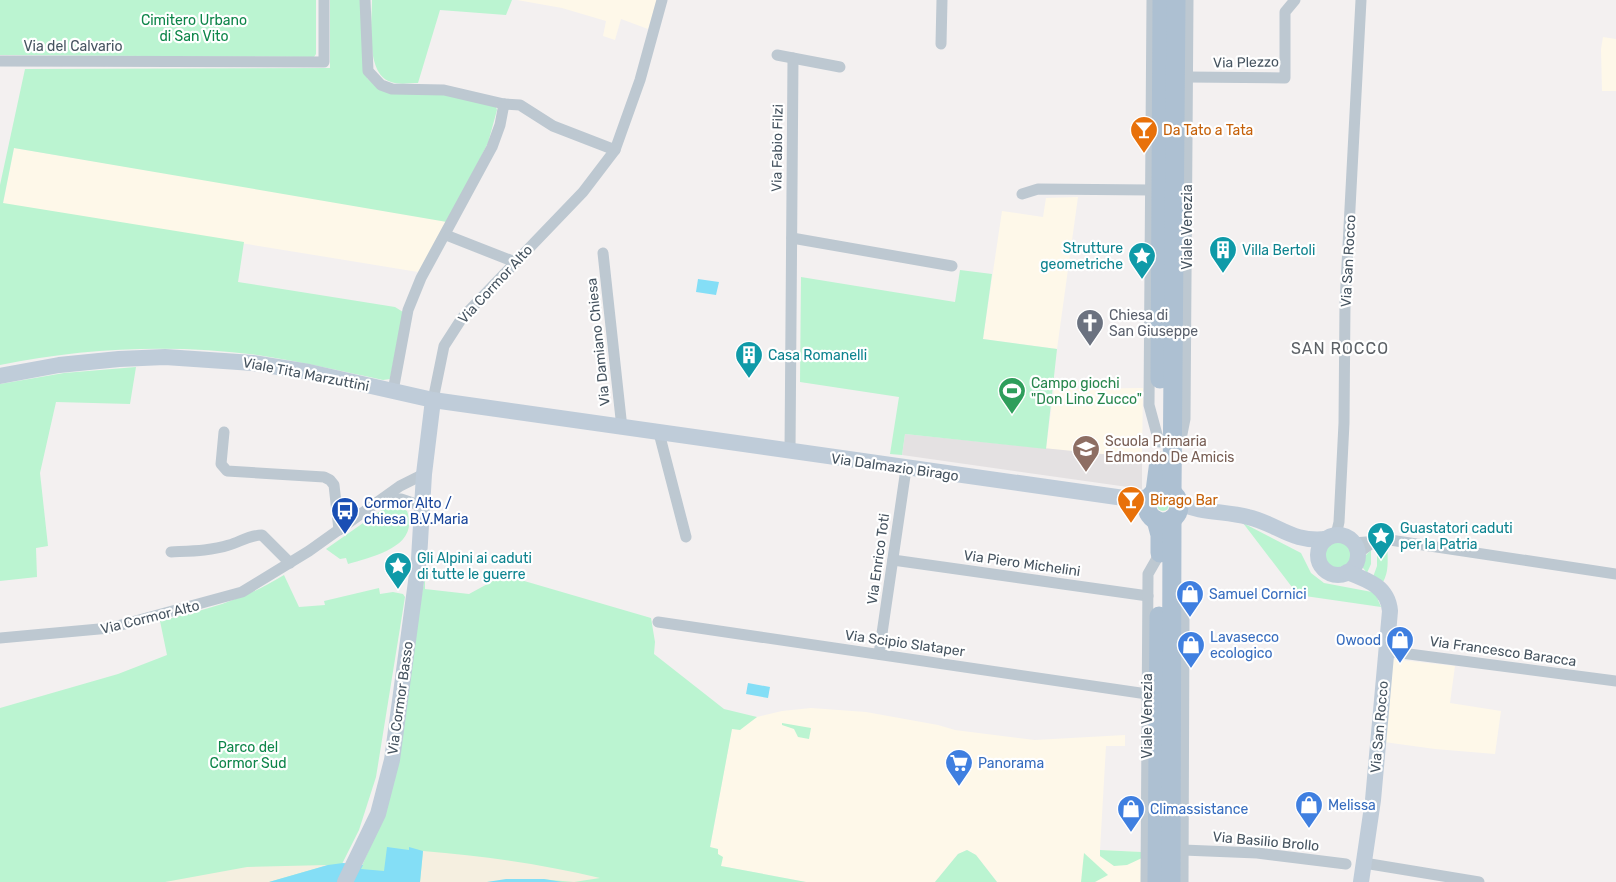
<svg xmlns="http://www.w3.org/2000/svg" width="1616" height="882" font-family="Rubik,sans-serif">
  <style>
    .commercial { fill: #fef8e9 }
    .education { fill: #e4e1e2 }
    .green { fill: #bbf4d1 }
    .sand { fill: #f5efe0 }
    .water { fill: #84def6 }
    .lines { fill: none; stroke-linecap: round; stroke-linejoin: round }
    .street { stroke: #bdc8d1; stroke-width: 11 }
    .secondary { stroke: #bfccd9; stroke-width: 16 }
    .primary { stroke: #adc0d2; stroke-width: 19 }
    .labels { text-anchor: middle; stroke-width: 4.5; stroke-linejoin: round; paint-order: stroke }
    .park-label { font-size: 14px; fill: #0d8549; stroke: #fff }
    .street-label { font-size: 14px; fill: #465460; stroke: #fff }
    .food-label { font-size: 14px; fill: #c56008; stroke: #fff; text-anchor: start }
    .culture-label { font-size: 14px; fill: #0d838f; stroke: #fff; text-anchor: start }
    .worship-label { font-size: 14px; fill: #5b616d; stroke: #fff; text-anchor: start }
    .leisure-label { font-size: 14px; fill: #27864d; stroke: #fff; text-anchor: start }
    .education-label { font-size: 14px; fill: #785e54; stroke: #fff; text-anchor: start }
    .transit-label { font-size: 14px; fill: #164399; stroke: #fff; text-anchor: start }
    .shop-label { font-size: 14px; fill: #366cbe; stroke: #fff; text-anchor: start }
    .quarter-label { font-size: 16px; letter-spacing: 1px; fill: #5c6166; stroke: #fff }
  </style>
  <rect width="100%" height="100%" fill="#f3f0f0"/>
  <g class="commercial">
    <polygon points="517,0 657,0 648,29 621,19 615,40 603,36 606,21 562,8"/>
    <polygon points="1603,37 1616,39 1616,91 1602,91 1601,49"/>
    <polygon points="14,148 399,212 447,222 418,272 3,204"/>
    <polygon points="1078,197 1057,349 983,339 1002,211 1043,217 1046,198"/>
    <polygon points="1143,388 1142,458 1046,449 1054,389"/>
    <polygon points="1392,659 1455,666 1450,703 1501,711 1495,754 1435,749 1384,742"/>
    <polygon points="811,708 866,712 938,725 955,730 1035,740 1125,735 1125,746 1106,746 1100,850 1142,852 1141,882 997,882 976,855 967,850 958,854 935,882 806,882 721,866 720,856 710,848 732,728 740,729 757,717 782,711"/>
  </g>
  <polygon class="education" points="905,434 1142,458 1142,489 902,455"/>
  <g class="green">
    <polygon points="0,0 316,0 316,54 314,57 0,55"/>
    <path d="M330 0H361L367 78 376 86 443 93 496 107 497 110 488 143 447 222 14 148 3 203 244 242 238 282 395 307 403 312 390 379 383 380C341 371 299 361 257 355 173 344 83 348 0 365V185L25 69 330 68Z"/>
    <path d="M372 0H512L506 15 440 10 418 83C409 83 399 85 391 82 365 74 372 22 372 0Z"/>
    <polygon points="960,270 992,274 983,339 1057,349 1046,449 905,434 902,455 890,454 899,397 800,382 801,277 955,302"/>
    <polygon points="136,367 130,404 56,402 40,473 48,546 36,548 37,577 0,581 0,384 64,373"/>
    <circle cx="1163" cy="505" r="6"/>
    <path d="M396 505 407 511C420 547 373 556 348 564L346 558 340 559 326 549 386 507Z"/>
    <polygon points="1243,523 1301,553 1311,573 1324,583 1372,592 1376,595 1381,607 1298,595"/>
    <path d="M1379 535 1380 538 1389 537C1385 553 1392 568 1382 584L1373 577 1377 566V548L1380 547Z"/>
    <circle cx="1338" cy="555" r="17"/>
    <polygon points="1371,550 1371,564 1367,573 1363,568 1362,559"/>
    <path d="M284 575 299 607 325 605 324 601 379 588 380 594 393 592 403 594 405 597 376 777 359 830 333 882H0V708L118 674 167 655 160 621C208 609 242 601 284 575Z"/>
    <polygon points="504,575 651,618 655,642 654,654 724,709 757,717 740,730 732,729 710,847 718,849 718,854 723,857 721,866 806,882 355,882 380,824 425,577 425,589 469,594"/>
    <polygon points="782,723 811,728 809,739 798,737 794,729 782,725"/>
    <polygon points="967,850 976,855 997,882 935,882 958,854"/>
    <polygon points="1100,850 1142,852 1142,858 1127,865 1114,866 1100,856"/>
    <polygon points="1084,853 1108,875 1095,882 1081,882"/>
  </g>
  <g class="sand">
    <path d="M423 851C484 856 541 864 600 878L574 882 540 879 487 882H420Z"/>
    <polygon points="328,865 269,882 165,882 247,867"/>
  </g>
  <g class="water">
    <polygon points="698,279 719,282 716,295 696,292"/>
    <polygon points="748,683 770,687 768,698 746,694"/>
    <polygon points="387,847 409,850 409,847 423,851 420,882 269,882 328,865 343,863 363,865 361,869 384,871"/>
    <polygon points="506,879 544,879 562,882 487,882"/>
  </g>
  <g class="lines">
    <g class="street">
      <polyline points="365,0 368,71 381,85 392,89 444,90 504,104 520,105 553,126 615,150"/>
      <polyline points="1152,0 1149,405 1159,442"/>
      <polyline points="941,44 942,0"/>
      <polyline points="777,55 840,67"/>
      <polyline points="0,61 324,62 324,0"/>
      <polyline points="1187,77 1285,78 1285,12 1295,0"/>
      <polyline points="1022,194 1038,189 1151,190"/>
      <polyline points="446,235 515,262"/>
      <polyline points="792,238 952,266"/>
      <polyline points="603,253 622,428"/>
      <polyline points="393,391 408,310 421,278 492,147 500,125 504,104"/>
      <polyline points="433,400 444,346 462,318 583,192 615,150 640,80 662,0"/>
      <polyline points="224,432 221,464 227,471 324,477 330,480 334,485 339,530"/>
      <polyline points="659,433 686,537"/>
      <polyline points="1174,448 1182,434 1185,419 1188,0"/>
      <polyline points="790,452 793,58"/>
      <polyline points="383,499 401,499 422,506"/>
      <polyline points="1336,535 1339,522 1344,423 1345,303 1361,0"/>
      <polyline points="1354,543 1390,540 1616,574"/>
      <path d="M171 552C190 551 210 551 229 545 240 542 249 535 262 535L290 563"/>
      <polyline points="1358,553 1372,543"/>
      <polyline points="893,560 1148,596"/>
      <polyline points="1177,592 1184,615 1183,882"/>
      <polyline points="658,622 1147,694"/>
      <polyline points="0,638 110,628 242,592 309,551 400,486 424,474"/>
      <polyline points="1386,651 1616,681"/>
      <polyline points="879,654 906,469"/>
      <polyline points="1183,850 1257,853 1346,864"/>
      <polyline points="1364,863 1479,882"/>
      <polyline points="1146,882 1148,574 1160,553"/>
    </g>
    <g class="secondary">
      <polyline points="0,376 59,365 119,359 165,357 253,363 309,372 433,400 1131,499 1150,497"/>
      <path d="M1179 503C1201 513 1225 511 1248 517 1278 524 1292 543 1326 539"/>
      <circle cx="1338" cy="555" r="20"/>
      <path d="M1347 572C1368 580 1388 587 1390 611L1373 800 1361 882"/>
      <polyline points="345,882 378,814 392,760 419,559 424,474 433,400"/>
    </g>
    <g class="primary">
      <polyline points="1160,379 1162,0"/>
      <circle cx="1163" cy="506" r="16"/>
      <polyline points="1155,491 1159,461"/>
      <polyline points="1172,492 1176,0"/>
      <polyline points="1156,520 1160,535 1160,553"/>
      <polyline points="1157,882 1159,616"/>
      <polyline points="1171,882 1172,519"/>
    </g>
  </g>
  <defs>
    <symbol id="bar-pin" viewBox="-11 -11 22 30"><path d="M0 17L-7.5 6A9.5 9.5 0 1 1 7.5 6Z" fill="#e8710a" stroke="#fff"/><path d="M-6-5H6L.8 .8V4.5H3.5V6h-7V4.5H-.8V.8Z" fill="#fff"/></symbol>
    <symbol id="building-pin" viewBox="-11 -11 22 30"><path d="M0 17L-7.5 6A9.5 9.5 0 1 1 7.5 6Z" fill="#0f9aa8" stroke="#fff"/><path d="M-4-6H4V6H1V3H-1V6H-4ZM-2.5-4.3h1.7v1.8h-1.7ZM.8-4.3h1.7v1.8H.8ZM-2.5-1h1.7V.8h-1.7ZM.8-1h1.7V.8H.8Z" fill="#fff"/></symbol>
    <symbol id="sight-pin" viewBox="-11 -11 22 30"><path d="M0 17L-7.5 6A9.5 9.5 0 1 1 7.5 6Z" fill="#0f9aa8" stroke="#fff"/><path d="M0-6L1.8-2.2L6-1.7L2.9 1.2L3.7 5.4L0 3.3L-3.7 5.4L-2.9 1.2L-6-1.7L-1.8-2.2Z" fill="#fff"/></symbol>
    <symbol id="church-pin" viewBox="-11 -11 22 30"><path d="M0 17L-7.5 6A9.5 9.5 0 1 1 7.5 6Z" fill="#6b7280" stroke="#fff"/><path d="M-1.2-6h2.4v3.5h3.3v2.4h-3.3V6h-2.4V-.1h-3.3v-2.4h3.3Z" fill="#fff"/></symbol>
    <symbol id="stadium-pin" viewBox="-11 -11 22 30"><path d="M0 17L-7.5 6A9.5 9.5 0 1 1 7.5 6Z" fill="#2e9e5b" stroke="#fff"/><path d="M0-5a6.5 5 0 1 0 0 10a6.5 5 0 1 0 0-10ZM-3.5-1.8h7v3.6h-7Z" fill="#fff"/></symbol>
    <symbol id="school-pin" viewBox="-11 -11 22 30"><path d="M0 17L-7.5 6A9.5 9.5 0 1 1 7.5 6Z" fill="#8d6e63" stroke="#fff"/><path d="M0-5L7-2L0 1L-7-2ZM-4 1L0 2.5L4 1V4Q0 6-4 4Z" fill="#fff"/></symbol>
    <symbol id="bus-pin" viewBox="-11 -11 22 30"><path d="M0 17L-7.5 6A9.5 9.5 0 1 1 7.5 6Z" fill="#1a4fb4" stroke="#fff"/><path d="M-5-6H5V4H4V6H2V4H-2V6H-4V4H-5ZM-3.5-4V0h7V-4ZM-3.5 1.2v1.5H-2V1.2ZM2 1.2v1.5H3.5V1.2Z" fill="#fff"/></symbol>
    <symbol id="shop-pin" viewBox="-11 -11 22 30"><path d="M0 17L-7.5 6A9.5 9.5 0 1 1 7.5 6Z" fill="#3f7fe0" stroke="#fff"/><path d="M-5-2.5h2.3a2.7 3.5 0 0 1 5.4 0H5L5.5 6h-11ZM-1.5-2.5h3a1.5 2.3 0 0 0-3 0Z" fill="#fff"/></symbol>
    <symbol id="supermarket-pin" viewBox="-11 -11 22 30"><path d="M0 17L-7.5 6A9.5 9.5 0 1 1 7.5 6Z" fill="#3f7fe0" stroke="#fff"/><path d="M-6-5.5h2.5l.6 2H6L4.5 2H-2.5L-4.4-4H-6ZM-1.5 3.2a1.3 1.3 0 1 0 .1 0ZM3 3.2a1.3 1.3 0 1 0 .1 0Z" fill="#fff"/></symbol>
  </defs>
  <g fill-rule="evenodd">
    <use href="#bar-pin" x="1128" y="114" width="32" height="43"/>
    <use href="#building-pin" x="1207" y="234" width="32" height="43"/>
    <use href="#sight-pin" x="1126" y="240" width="32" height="43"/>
    <use href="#church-pin" x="1074" y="307" width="32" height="43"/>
    <use href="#building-pin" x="733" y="339" width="32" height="43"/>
    <use href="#stadium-pin" x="996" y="375" width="32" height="43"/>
    <use href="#school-pin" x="1070" y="433" width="32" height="43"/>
    <use href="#bar-pin" x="1115" y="484" width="32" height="43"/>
    <use href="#bus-pin" x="329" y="495" width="32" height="43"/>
    <use href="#sight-pin" x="1365" y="520" width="32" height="43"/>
    <use href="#sight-pin" x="382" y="550" width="32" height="43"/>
    <use href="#shop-pin" x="1174" y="578" width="32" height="43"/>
    <use href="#shop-pin" x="1384" y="624" width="32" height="43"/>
    <use href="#shop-pin" x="1175" y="629" width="32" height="43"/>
    <use href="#supermarket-pin" x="943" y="747" width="32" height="43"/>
    <use href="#shop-pin" x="1293" y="789" width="32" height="43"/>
    <use href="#shop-pin" x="1115" y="793" width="32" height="43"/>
  </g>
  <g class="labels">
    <g class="park-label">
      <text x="194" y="25">Cimitero Urbano<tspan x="194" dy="16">di San Vito</tspan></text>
      <text x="248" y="752">Parco del<tspan x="248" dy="16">Cormor Sud</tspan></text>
    </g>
    <g class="street-label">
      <text x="73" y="51">Via del Calvario</text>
      <text transform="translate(1246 62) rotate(-1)" y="5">Via Plezzo</text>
      <text transform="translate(777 148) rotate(-89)" y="5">Via Fabio Filzi</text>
      <text transform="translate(1187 227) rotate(-90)" y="5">Viale Venezia</text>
      <text transform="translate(1348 261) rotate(-87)" y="5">Via San Rocco</text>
      <text transform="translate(495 284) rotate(-47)" y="5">Via Cormor Alto</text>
      <text transform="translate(598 342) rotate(-96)" y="5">Via Damiano Chiesa</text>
      <text transform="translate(306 374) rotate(11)" y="5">Viale Tita Marzuttini</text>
      <text transform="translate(895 467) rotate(8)" y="5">Via Dalmazio Birago</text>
      <text transform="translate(878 559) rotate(-82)" y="5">Via Enrico Toti</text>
      <text transform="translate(1022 563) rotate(8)" y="5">Via Piero Michelini</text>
      <text transform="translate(150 617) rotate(-14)" y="5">Via Cormor Alto</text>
      <text transform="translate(905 643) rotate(8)" y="5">Via Scipio Slataper</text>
      <text transform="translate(1503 651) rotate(8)" y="5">Via Francesco Baracca</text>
      <text transform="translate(400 698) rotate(-82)" y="5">Via Cormor Basso</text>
      <text transform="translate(1147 716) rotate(-90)" y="5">Viale Venezia</text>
      <text transform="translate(1379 727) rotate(-85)" y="5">Via San Rocco</text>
      <text transform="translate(1266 841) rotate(5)" y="5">Via Basilio Brollo</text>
    </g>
    <g class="food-label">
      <text x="1163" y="135">Da Tato a Tata</text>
      <text x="1150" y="505">Birago Bar</text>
    </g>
    <g class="culture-label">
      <text x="1123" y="253" text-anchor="end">Strutture<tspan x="1123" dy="16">geometriche</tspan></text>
      <text x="1242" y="255">Villa Bertoli</text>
      <text x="768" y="360">Casa Romanelli</text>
      <text x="1400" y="533">Guastatori caduti<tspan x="1400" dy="16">per la Patria</tspan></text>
      <text x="417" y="563">Gli Alpini ai caduti<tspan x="417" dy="16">di tutte le guerre</tspan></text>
    </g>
    <g class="worship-label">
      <text x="1109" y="320">Chiesa di<tspan x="1109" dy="16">San Giuseppe</tspan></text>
    </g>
    <g class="leisure-label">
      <text x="1031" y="388">Campo giochi<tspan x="1031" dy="16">"Don Lino Zucco"</tspan></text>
    </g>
    <g class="education-label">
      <text x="1105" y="446">Scuola Primaria<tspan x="1105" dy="16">Edmondo De Amicis</tspan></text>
    </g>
    <g class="transit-label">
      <text x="364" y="508">Cormor Alto /<tspan x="364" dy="16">chiesa B.V.Maria</tspan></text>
    </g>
    <g class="shop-label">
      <text x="1209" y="599">Samuel Cornici</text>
      <text x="1210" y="642">Lavasecco<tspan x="1210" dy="16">ecologico</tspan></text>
      <text x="1381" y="645" text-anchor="end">Owood</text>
      <text x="978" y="768">Panorama</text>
      <text x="1328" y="810">Melissa</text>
      <text x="1150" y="814">Climassistance</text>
    </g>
    <g class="quarter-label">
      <text x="1340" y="354">SAN ROCCO</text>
    </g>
  </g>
</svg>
